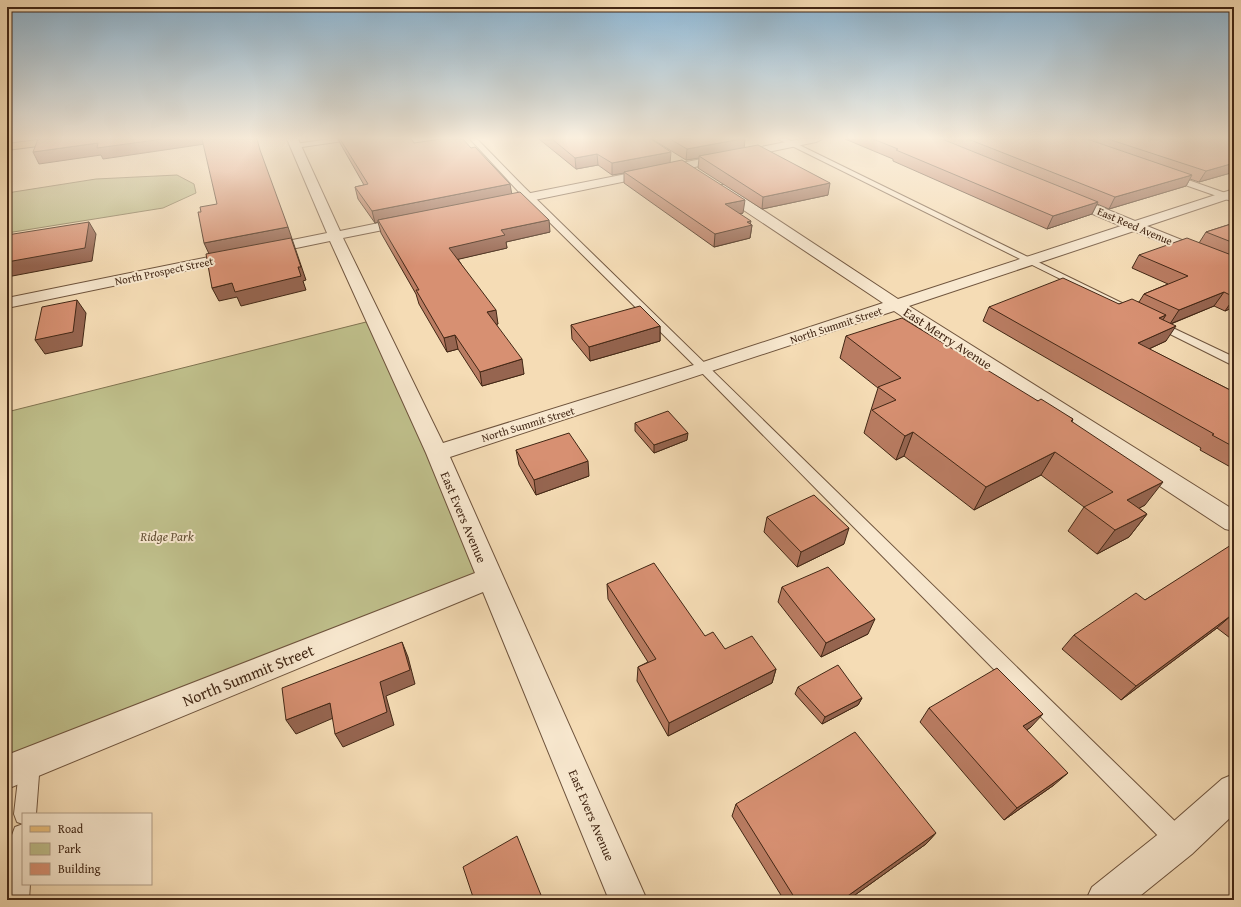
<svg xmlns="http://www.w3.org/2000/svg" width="1241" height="907" font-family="'Gentium Book Plus',serif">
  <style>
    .green { fill: #bfbf8b; stroke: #807350 }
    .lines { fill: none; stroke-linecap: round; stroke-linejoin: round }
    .lane-casing { stroke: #6f543d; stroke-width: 2 }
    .street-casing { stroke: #6f543d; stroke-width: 2 }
    .primary-casing { stroke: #422715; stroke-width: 2 }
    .lane { fill: #f8e8cf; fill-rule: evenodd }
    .street { fill: #f8e8cf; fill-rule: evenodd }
    .primary { fill: #eabe7a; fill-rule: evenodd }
    .wall { fill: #b97c62; stroke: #422715 }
    .shaded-wall { fill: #966550; stroke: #422715 }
    .building { fill: #d79072; stroke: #422715 }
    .labels { text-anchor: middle; stroke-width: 4; stroke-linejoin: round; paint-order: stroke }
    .far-street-label { font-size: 11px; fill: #422715; stroke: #f8e8cf }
    .street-label { font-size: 13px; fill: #422715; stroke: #f8e8cf }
    .park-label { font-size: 13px; font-style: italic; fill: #614d32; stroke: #f8e8cf }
    .near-street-label { font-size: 16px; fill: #422715; stroke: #f8e8cf }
  </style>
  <rect width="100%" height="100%" fill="#f5dcb5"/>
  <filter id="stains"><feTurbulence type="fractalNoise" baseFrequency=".005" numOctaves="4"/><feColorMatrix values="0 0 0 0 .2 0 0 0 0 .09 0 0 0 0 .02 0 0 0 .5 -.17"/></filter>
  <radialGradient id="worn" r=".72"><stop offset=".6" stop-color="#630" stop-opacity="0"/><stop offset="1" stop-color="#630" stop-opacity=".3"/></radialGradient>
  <g class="green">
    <polygon points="177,175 194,184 196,193 163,208 7,233 7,193 96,179"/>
    <polygon points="374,320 490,578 7,772 7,412"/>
  </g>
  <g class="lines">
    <defs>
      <g id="lane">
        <polygon points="330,139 347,139 343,141 295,148 291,146 295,144"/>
        <polygon points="470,139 477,139 524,187 1187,833 1190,841 1187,849 1179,852 1171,849 700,371 518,191"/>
        <polygon points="778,139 787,139 1128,306 1127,308 1119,308"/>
        <polygon points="1168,175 1174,175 1234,196 1234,202 1168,179"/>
        <polygon points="1156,320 1234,357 1234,366 1152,325 1150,323 1152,321"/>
        <polygon points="30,752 37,755 40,762 36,814 23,814 23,884 30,884 29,900 7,900 12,835 15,827 23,824 17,822 14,814 20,762 23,755"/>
      </g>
      <g id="street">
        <polygon points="287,139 298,139 340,231 408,217 413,218 415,221 413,224 343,238 443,443 697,364 883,303 715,191 714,188 715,185 725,185 898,299 1121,226 1062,201 1060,198 1062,195 1072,195 1135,221 1234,189 1234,197 1147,226 1234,261 1234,272 1134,231 909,306 1234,510 1234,531 1225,529 894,311 450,457 647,900 609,900 483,592 7,789 7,755 475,573 426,453 330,241 7,308 7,298 327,233"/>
        <polygon points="801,139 822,139 816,142 496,208 491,207 489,204 491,201"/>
        <polygon points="1234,774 1234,814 1192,854 1135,900 1086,900 1092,887 1166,828 1222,779"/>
      </g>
      <polygon id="primary" points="45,139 75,139 69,142 7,150 7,144"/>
    </defs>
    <use href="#lane" class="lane-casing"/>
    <use href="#street" class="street-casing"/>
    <use href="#primary" class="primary-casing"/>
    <use href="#lane" class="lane"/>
    <use href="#street" class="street"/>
    <use href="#primary" class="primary"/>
  </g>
  <g class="wall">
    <polygon points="338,139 411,139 414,143 512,194 550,232 506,242 507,248 458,259 498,324 496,324 524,374 482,386 458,349 447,352 419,304 416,294 381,233 378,222 375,223 358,199 355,187 364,185 340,143"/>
    <polygon points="539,139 651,139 670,163 743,213 739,214 752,225 750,238 714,247 624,183 624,173 612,175 598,165 576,169"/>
    <polygon points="652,139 745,139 744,147 828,195 762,209 698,168 699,158 686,160"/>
    <polygon points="845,139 1234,139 1234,172 1199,182 1190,179 1186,186 1109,209 1097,204 1092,214 1047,229 893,161 893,159"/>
    <polygon points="1234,223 1234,307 1225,311 1214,306 1171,324 1166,341 1149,349 1234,392 1234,469 1200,450 1201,448 983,321 989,307 1119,304 1139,302 1144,294 1168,284 1132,268 1139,255 1199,243 1206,232"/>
    <polygon points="571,325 660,326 660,341 590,361 572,339"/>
    <polygon points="846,336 1038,401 1073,419 1072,422 1145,505 1139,508 1147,514 1129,537 1097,554 1068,531 1084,507 1041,475 974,510 904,456 896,460 864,433 871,410 878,388 840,358"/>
    <polygon points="635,423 687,440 654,453 635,431"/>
    <polygon points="516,450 589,476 536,495 519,465"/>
    <polygon points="767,517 844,544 797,567 764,532"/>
    <polygon points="1234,546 1234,641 1217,628 1121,700 1062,649 1074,635 1145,600"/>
    <polygon points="607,584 705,636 725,649 776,669 772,683 668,736 637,681 638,667 648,662 608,599"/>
    <polygon points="782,587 868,634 821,657 778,602"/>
    <polygon points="798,687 862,698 858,705 822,724 795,694"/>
    <polygon points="929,708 1031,727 1027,730 1054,785 1004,820 920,722"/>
    <polygon points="736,804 936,833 926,844 848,900 784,900 732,816"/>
  </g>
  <g class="shaded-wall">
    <polygon points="163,139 203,139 205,144 103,159 101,155 39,164 33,152 98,143"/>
    <polygon points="741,139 745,139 744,149 699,156 699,158 686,160 687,149"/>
    <polygon points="671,152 670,163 624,172 624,173 612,175 612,163"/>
    <polygon points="597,154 598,165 576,169 575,158"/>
    <polygon points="1234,163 1234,172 1199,182 1206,171"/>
    <polygon points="1192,175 1186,186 1109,209 1115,197"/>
    <polygon points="830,183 828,195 762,209 763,197"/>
    <polygon points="510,184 512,195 378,220 378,222 375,223 372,211"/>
    <polygon points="745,200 743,213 723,217 725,204"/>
    <polygon points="1098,202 1092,214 1047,229 1053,216"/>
    <polygon points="549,220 550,232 506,242 507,248 451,261 449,248 501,230"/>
    <polygon points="751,221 750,225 752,225 750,238 714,247 715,234"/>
    <polygon points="89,222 96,234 92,261 7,277 7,262"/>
    <polygon points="288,227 306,280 303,281 306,290 241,306 237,297 219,301 212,288 232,283 301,276 210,256 204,243"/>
    <polygon points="1224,292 1214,306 1170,324 1179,310"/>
    <polygon points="1234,298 1234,307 1225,311"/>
    <polygon points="77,300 86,313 82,346 45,354 35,340"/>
    <polygon points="496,310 498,324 490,326 487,312"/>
    <polygon points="1166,315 1157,329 1159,318"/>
    <polygon points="660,326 660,341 590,361 589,347"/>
    <polygon points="1176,326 1166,341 1129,358 1138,343"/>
    <polygon points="455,335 458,349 447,352 444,338"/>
    <polygon points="522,359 524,374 482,386 480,372"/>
    <polygon points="913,432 904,456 896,460 905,436"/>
    <polygon points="688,433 687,440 654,453 654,445"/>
    <polygon points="1055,452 1041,475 974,510 986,487"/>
    <polygon points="588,461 589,476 536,495 534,480"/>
    <polygon points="1163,482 1145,505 1110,524 1127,500"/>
    <polygon points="1147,514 1129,537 1097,554 1115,530"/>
    <polygon points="849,528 844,544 797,567 801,552"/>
    <polygon points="1233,614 1217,628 1121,700 1136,686"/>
    <polygon points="875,619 868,634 821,657 826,643"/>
    <polygon points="402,642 408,657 415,684 386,696 394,725 343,747 335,734"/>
    <polygon points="776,669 772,683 668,736 669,723"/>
    <polygon points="862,698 858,705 822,724 825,717"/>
    <polygon points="330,703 338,716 296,734 286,720"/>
    <polygon points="1043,714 1031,727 1011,740 1023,726"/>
    <polygon points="1068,773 1054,785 1004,820 1017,808"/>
    <polygon points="936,833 926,844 848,900 842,900"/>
  </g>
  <g class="building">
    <polygon points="38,139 163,139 97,148 98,143 33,152"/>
    <polygon points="202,139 257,139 260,150 288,227 204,243 198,212 201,212 200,207 217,204"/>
    <polygon points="340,139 411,139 414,143 441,139 463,139 471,148 475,147 510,184 372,211 355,187 368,184"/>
    <polygon points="552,139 651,139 671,152 612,163 597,154 575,158"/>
    <polygon points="670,139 741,139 687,149"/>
    <polygon points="873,139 942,139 1098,202 1053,216 896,150 898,149"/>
    <polygon points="968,139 1087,139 1192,175 1115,197"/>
    <polygon points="1108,139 1230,139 1234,140 1234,163 1206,171"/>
    <polygon points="758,145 830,183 763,197 699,156"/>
    <polygon points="682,160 745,200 725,204 751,221 747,222 752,225 715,234 624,172"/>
    <polygon points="520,192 549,220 501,230 505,235 449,248 496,310 487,312 522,359 480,372 455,335 444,338 416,290 419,290 378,220"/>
    <polygon points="89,222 85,248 7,262 7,235"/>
    <polygon points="1234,223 1234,243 1206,232"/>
    <polygon points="291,238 301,267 298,267 301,276 235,292 232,283 212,288 206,254"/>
    <polygon points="1187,238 1234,256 1234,297 1224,292 1179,310 1144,294 1188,276 1139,255"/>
    <polygon points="1063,278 1119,304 1132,299 1166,315 1159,318 1176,326 1138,343 1234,392 1234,447 1212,435 1214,434 989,307"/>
    <polygon points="77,300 73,332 35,340 42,307"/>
    <polygon points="640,306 660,326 589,347 571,325"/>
    <polygon points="902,318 1038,401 1041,399 1073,419 1071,421 1163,482 1127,500 1147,514 1115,530 1084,507 1113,492 1055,452 986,487 913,432 905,436 872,410 896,400 878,387 901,378 846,336"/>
    <polygon points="668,411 688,433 654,445 635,423"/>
    <polygon points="569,433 588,461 534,480 516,450"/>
    <polygon points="814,495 849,528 801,552 767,517"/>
    <polygon points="1231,545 1234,546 1234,614 1233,614 1136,686 1074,635 1136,593 1145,600"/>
    <polygon points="654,563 705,636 713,632 725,649 752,636 776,669 669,723 638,667 656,659 607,584"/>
    <polygon points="828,567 875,619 826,643 782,587"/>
    <polygon points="402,642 410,670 380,682 387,712 335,734 330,703 286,720 282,688"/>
    <polygon points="838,665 862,698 825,717 798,687"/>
    <polygon points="997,668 1043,714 1023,726 1068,773 1017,808 929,708"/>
    <polygon points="855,732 936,833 842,900 796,900 736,804"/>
    <polygon points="517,836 543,900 474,900 463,867"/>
  </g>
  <linearGradient id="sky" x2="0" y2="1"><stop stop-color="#8bb6d5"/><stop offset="0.52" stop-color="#faefde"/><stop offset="1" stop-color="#faefde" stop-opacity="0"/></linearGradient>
  <rect width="1241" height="266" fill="url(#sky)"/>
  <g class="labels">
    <g class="far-street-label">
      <text transform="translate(1135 226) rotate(23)" y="4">East Reed Avenue</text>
      <text transform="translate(164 271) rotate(-12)" y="4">North Prospect Street</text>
      <text transform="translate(836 325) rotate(-18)" y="4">North Summit Street</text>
      <text transform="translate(528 424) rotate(-17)" y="4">North Summit Street</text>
    </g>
    <g class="street-label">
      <text transform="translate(948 338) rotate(33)" y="5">East Merry Avenue</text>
      <text transform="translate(464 517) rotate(67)" y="5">East Evers Avenue</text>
      <text transform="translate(592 815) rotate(67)" y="5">East Evers Avenue</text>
    </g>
    <g class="park-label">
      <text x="167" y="541">Ridge Park</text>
    </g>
    <g class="near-street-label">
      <text transform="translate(248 675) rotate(-22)" y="6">North Summit Street</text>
    </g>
  </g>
  <rect width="1241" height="907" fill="none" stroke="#f5dcb5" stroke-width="24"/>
  <rect x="8" y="8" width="1225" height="891" fill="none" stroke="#422715" stroke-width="2"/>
  <rect x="12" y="12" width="1217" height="883" fill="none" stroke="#422715"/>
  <rect x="22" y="813" width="130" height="72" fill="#f8e8cf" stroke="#af9b85"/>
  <rect x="30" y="826" width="20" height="6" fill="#eabe7a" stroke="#af9b85"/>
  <text x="58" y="833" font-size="12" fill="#422715">Road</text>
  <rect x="30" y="843" width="20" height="12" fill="#bfbf8b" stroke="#af9b85"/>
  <text x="58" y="853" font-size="12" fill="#422715">Park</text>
  <rect x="30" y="863" width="20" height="12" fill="#d79072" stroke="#af9b85"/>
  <text x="58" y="873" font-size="12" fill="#422715">Building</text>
  <rect width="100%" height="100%" filter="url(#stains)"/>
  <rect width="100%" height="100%" fill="url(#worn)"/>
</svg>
